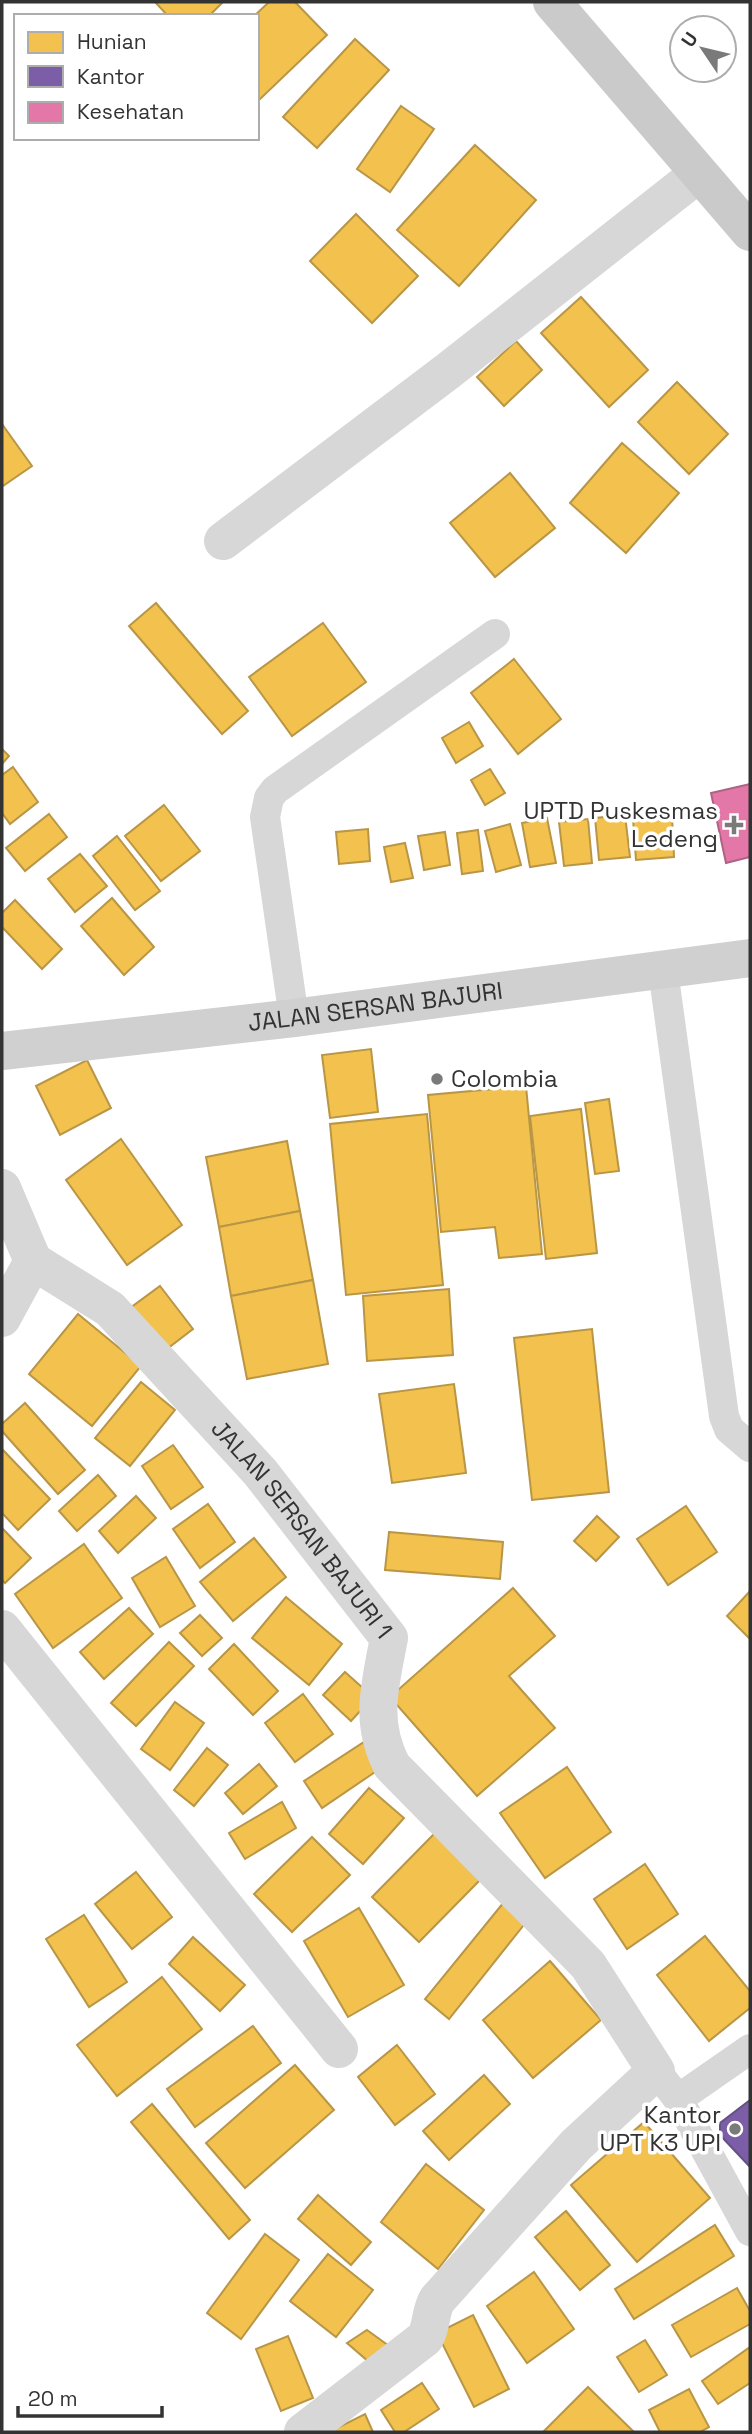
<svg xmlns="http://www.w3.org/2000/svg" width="752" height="2434" font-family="'Space Grotesk',sans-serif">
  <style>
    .homes { fill: #f2c14e; stroke: #b99646; stroke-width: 2 }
    .offices { fill: #7b5ea7; stroke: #655184; stroke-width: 2 }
    .health { fill: #e377a8; stroke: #ae6385; stroke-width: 2 }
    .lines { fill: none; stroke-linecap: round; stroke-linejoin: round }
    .lane { stroke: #d7d7d7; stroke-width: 30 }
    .street { stroke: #d7d7d7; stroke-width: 38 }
    .secondary { stroke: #d0d0d0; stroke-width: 38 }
    .primary { stroke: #cacaca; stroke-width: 38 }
    .poi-dot { fill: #7a7a7a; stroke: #fff; stroke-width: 2.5 }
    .labels { text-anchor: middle; stroke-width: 7; stroke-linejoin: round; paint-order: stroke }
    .poi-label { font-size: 24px; fill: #333; stroke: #fff; text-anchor: end }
    .street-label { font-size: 24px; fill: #333; stroke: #fff }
  </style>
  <rect width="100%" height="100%" fill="#fff"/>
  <g class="homes">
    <polygon points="155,2 223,2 209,16 168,16"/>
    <polygon points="269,2 295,2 327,35 257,102 257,16 254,16"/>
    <polygon points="355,39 389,70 317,148 283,117"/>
    <polygon points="401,106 434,129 390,192 357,169"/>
    <polygon points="475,145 536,200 459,286 397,230"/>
    <polygon points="356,214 418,276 372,323 310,261"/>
    <polygon points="581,297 648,370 609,407 541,333"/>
    <polygon points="516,341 542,370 504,406 477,377"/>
    <polygon points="677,382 728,434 689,474 638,422"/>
    <polygon points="2,424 32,466 3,486 2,485"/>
    <polygon points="622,443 679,493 626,553 570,503"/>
    <polygon points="510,473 555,528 495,577 450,523"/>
    <polygon points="156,603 248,711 222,734 129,626"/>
    <polygon points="323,623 366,682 292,736 249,677"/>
    <polygon points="514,659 561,719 518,754 471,693"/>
    <polygon points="469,722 483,746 456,763 442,738"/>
    <polygon points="2,749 9,756 2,764"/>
    <polygon points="13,767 38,802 10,824 2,813 2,775"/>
    <polygon points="490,769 505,793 485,805 471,780"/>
    <polygon points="164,805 200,851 161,881 125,836"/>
    <polygon points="49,814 67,837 25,871 6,848"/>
    <polygon points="625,815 630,857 599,860 595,818"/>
    <polygon points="672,816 674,857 636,860 633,819"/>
    <polygon points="547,818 556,863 530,867 522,823"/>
    <polygon points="588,819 592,863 564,866 559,822"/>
    <polygon points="510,824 521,865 496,872 485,831"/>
    <polygon points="368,829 370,861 339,864 336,832"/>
    <polygon points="478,830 483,871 462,874 457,833"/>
    <polygon points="445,832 450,865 424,870 418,836"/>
    <polygon points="117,836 160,891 135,910 93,856"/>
    <polygon points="405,843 413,878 391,882 384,847"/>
    <polygon points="80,854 107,886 75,912 48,879"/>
    <polygon points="112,898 154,947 124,975 81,926"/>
    <polygon points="15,900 62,949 42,969 2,927 2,913"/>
    <polygon points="371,1049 378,1112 330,1118 322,1055"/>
    <polygon points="87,1060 111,1108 60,1135 36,1086"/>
    <polygon points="526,1086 542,1254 499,1258 495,1227 441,1232 428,1095"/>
    <polygon points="609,1099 619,1171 595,1174 585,1103"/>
    <polygon points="581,1109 597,1253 546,1259 530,1116"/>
    <polygon points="427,1114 443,1285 346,1295 330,1124"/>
    <polygon points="121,1139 182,1225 127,1265 66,1180"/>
    <polygon points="287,1141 300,1211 219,1227 206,1157"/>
    <polygon points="300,1211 313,1280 231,1296 219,1227"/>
    <polygon points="313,1280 328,1364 247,1379 231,1296"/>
    <polygon points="160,1286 193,1329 159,1355 126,1311"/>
    <polygon points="449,1289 453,1355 367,1361 363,1296"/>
    <polygon points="78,1314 141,1366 92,1426 29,1374"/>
    <polygon points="592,1329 609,1492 532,1500 514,1338"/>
    <polygon points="141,1382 175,1410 130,1466 95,1438"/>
    <polygon points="454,1384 466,1473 392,1483 379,1394"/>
    <polygon points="25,1403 85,1470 58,1494 2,1431 2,1424"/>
    <polygon points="173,1445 203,1487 171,1509 142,1466"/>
    <polygon points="2,1449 50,1499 18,1530 2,1513"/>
    <polygon points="98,1475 116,1496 77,1531 59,1511"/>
    <polygon points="136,1496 156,1518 118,1553 99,1531"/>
    <polygon points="208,1504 235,1542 200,1568 173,1529"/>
    <polygon points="686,1506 717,1552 668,1585 637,1539"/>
    <polygon points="597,1516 619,1537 596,1561 574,1541"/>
    <polygon points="2,1528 31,1558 5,1583 2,1580"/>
    <polygon points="389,1532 503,1542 500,1579 385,1570"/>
    <polygon points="254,1538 286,1577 233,1621 200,1582"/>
    <polygon points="84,1544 122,1598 53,1648 15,1594"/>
    <polygon points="166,1557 195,1606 160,1627 132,1578"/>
    <polygon points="513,1588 555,1636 509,1676 555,1728 477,1796 390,1697"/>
    <polygon points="750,1591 750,1639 727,1616"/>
    <polygon points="286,1597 342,1644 309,1685 252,1638"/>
    <polygon points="129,1608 153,1634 104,1679 80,1652"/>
    <polygon points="200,1615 222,1638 202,1656 180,1633"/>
    <polygon points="169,1642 194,1666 136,1726 111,1703"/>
    <polygon points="234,1644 278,1691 253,1715 209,1669"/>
    <polygon points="345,1672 373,1697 351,1721 323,1695"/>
    <polygon points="303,1694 333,1734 295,1762 265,1723"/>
    <polygon points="175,1702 204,1723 170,1770 141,1749"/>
    <polygon points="364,1742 381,1768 322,1808 304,1781"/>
    <polygon points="207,1748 228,1765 194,1806 174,1790"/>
    <polygon points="259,1764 277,1786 243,1814 225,1793"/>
    <polygon points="567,1767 611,1832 545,1878 500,1813"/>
    <polygon points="369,1788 404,1818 363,1864 329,1834"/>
    <polygon points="282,1802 296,1828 245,1859 229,1833"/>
    <polygon points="434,1834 481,1879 419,1942 372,1897"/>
    <polygon points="312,1837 350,1875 292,1932 254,1894"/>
    <polygon points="645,1864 678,1914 627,1949 594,1899"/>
    <polygon points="136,1872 172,1917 132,1949 95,1904"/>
    <polygon points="504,1902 527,1921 449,2019 425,1999"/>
    <polygon points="359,1908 404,1985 348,2017 304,1941"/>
    <polygon points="84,1915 127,1982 89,2007 46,1939"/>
    <polygon points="705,1936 750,1991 750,2008 709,2041 657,1975"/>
    <polygon points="193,1937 245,1985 220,2011 169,1964"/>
    <polygon points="550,1961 601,2020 533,2078 483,2020"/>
    <polygon points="162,1977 202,2029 117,2096 77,2045"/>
    <polygon points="253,2026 281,2063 195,2127 167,2089"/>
    <polygon points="397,2045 435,2094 395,2125 358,2077"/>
    <polygon points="295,2065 334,2110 245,2188 206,2143"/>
    <polygon points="484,2075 510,2104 449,2160 423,2131"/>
    <polygon points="152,2104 250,2220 229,2239 131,2122"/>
    <polygon points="644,2122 710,2198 637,2262 571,2185"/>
    <polygon points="426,2164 484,2210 438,2269 381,2222"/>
    <polygon points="318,2195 371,2242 351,2265 298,2219"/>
    <polygon points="566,2211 610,2265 580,2290 535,2237"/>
    <polygon points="715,2225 734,2256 634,2319 615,2289"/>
    <polygon points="265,2234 299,2260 241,2339 207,2313"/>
    <polygon points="328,2254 373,2290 336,2337 290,2301"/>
    <polygon points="534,2272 574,2329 527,2363 487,2306"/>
    <polygon points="737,2288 750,2311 750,2324 691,2357 672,2325"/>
    <polygon points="473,2315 509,2389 474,2407 437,2333"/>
    <polygon points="367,2330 396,2351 369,2362 347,2343"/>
    <polygon points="288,2336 313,2398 281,2411 256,2349"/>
    <polygon points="645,2340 667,2375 639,2392 617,2357"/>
    <polygon points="750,2347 750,2383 718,2404 702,2381"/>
    <polygon points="422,2383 439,2409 404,2432 395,2432 381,2410"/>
    <polygon points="588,2387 634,2432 543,2432"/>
    <polygon points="689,2389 709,2427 700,2432 660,2432 649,2410"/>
    <polygon points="365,2414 373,2432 336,2432 335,2429"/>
  </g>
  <polygon class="offices" points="750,2100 750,2167 720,2135 720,2123"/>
  <polygon class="health" points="750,784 750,857 726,863 711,793"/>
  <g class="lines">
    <g class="lane">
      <polyline points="663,970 724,1416 729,1429 750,1447"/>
      <polyline points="294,1018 265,817 269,798 275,790 495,634"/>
      <polyline points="656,2071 678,2099 750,2231"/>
      <polyline points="678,2099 750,2049"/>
    </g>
    <g class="street">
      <polyline points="223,541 448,371 698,174"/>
      <polyline points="2,1188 33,1261"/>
      <path id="s1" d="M33 1261 110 1309 260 1472 389 1638C380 1686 369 1721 392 1766L588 1965 656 2071 576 2145 437 2300C430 2312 432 2326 425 2338L303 2432"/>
      <polyline points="2,1318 33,1261"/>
      <polyline points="2,1629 339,2049"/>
    </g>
    <path class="secondary" id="s2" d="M2 1051 294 1018 750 958"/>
    <polyline class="primary" points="552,2 750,232"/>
  </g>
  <g class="poi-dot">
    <path d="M730.5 814.5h7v7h7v7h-7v7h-7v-7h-7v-7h7z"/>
    <circle cx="437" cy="1079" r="7"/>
    <circle cx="735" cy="2129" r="7"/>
  </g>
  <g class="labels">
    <g class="poi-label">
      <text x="718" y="819">UPTD Puskesmas<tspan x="718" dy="28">Ledeng</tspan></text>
      <text x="451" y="1087" text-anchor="start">Colombia</text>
      <text x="721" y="2123">Kantor<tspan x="721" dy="28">UPT K3 UPI</tspan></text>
    </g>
    <g class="street-label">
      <text dy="8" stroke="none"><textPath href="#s2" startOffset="376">JALAN SERSAN BAJURI</textPath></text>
      <text dy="8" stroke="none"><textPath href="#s1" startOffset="383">JALAN SERSAN BAJURI 1</textPath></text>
    </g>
  </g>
  <rect width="752" height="2434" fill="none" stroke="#333333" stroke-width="7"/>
  <rect x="14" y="14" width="245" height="126" fill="#ffffff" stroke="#adadad" stroke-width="2"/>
  <rect x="28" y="32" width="35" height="21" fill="#f2c14e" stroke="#adadad" stroke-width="2"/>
  <text x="77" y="49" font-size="21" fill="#333333">Hunian</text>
  <rect x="28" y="66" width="35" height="21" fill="#7b5ea7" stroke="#adadad" stroke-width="2"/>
  <text x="77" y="84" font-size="21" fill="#333333">Kantor</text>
  <rect x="28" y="102" width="35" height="21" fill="#e377a8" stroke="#adadad" stroke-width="2"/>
  <text x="77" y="119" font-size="21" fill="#333333">Kesehatan</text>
  <g transform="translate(703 49) rotate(305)"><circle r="33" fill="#ffffff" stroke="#adadad" stroke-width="2"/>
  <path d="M0-5L12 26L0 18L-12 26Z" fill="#7a7a7a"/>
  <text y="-10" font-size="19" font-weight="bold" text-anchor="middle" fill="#333333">U</text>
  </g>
  <path d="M18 2406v10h144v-10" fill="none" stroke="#333333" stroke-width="3.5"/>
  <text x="28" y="2406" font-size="21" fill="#333333" stroke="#ffffff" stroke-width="5" paint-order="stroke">20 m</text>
</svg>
